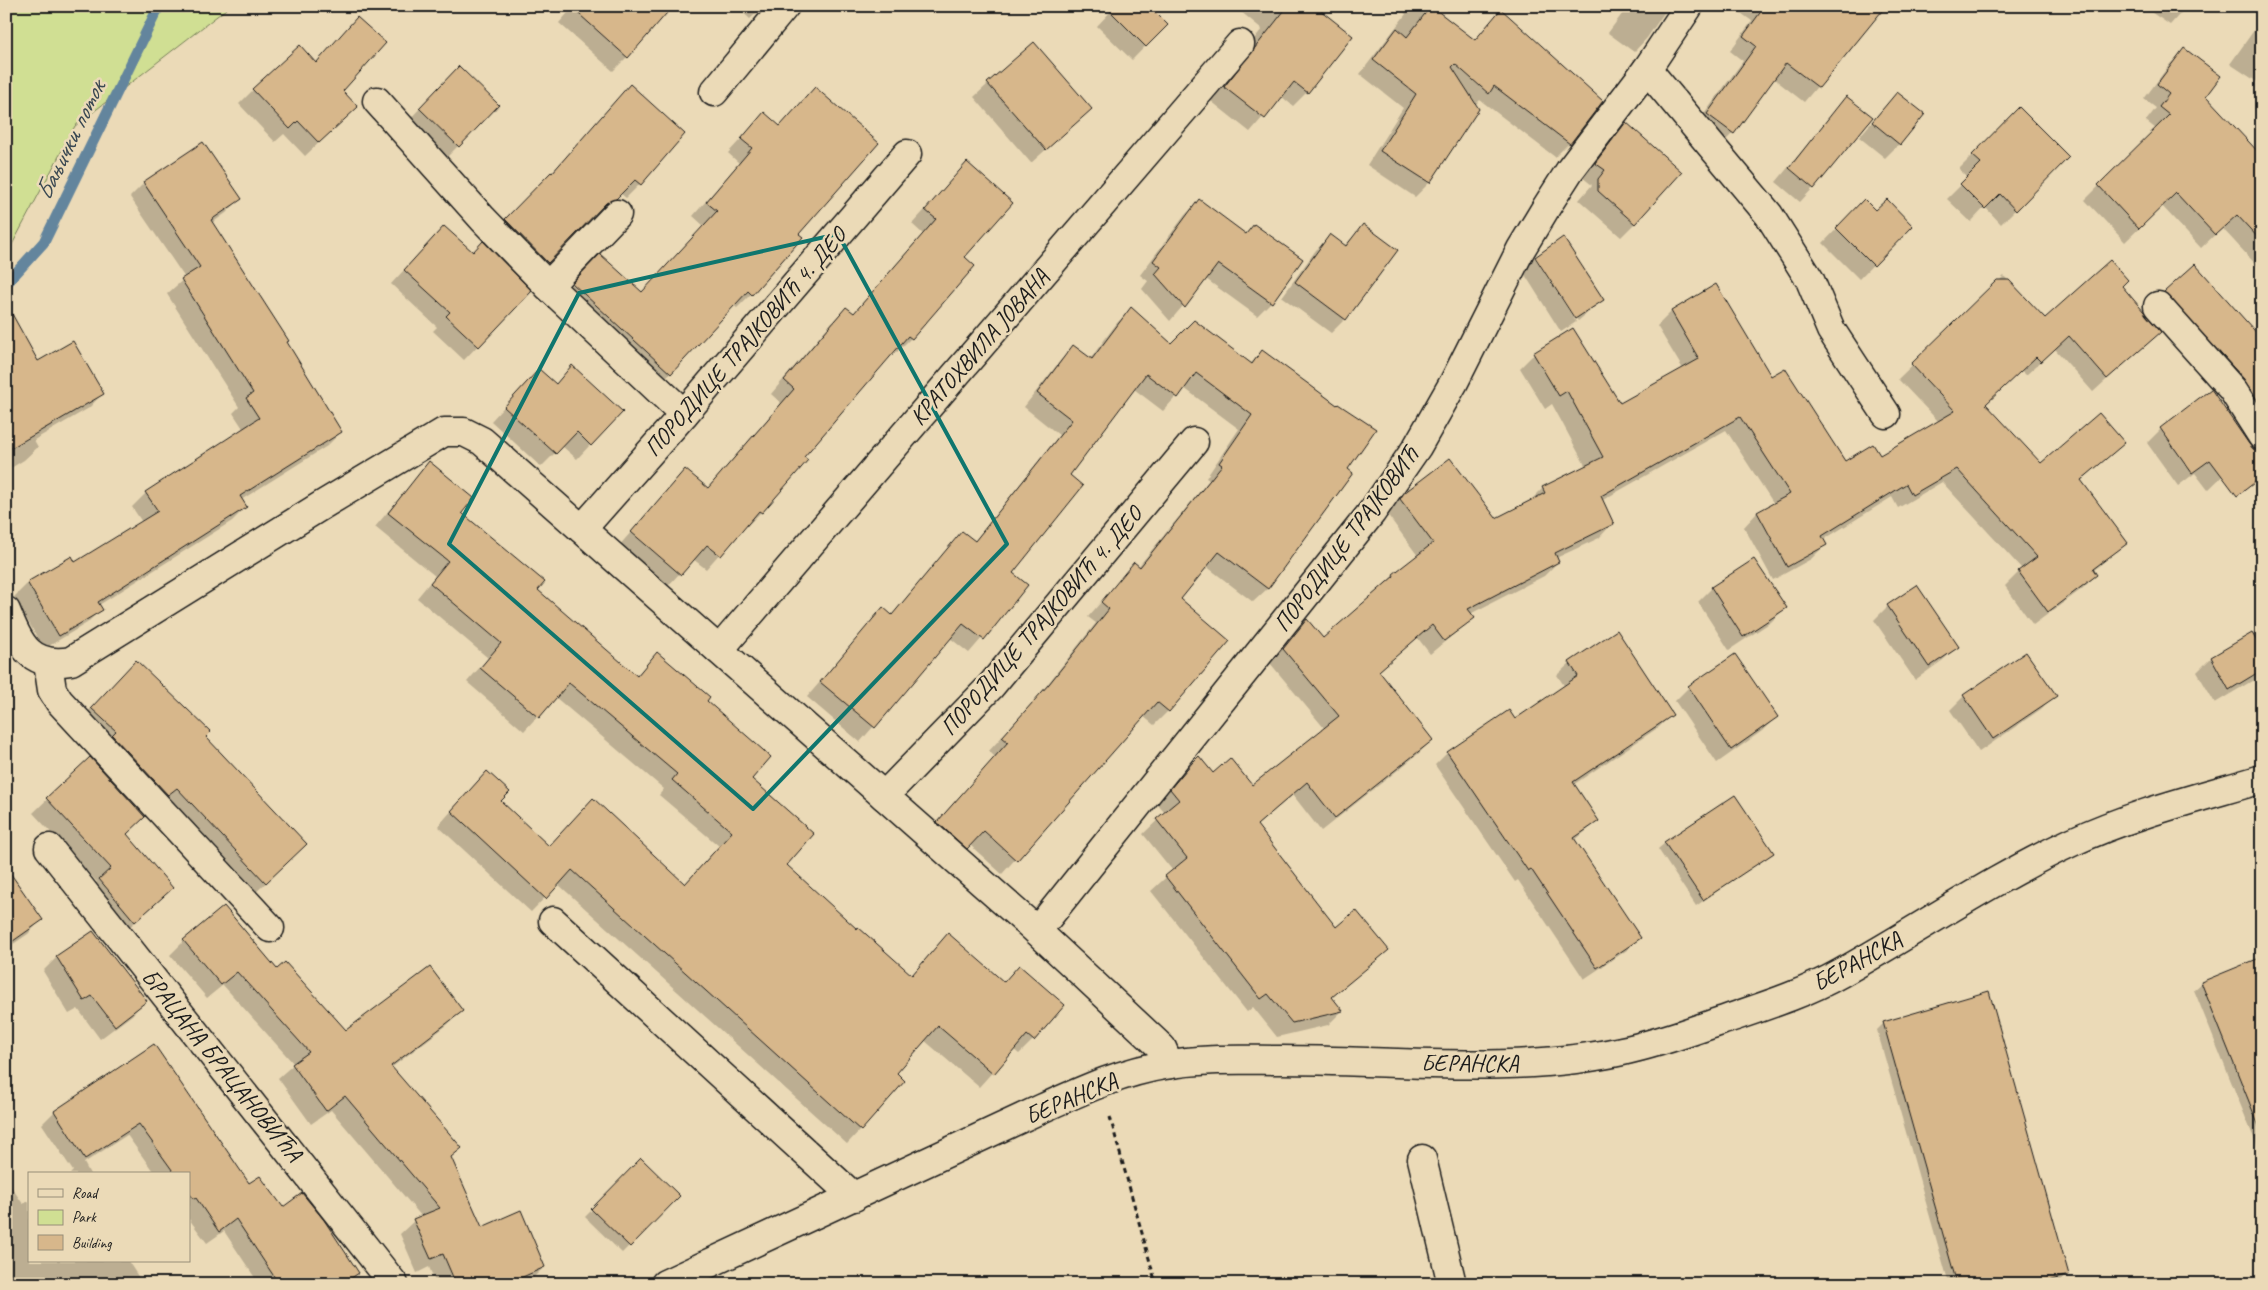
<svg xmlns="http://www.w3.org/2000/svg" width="2268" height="1290" font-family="Caveat,sans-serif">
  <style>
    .green { fill: #d0df93; stroke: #767e58 }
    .shadow { fill: #0003 }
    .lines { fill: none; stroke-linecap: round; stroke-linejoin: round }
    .stream { stroke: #64859d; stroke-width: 11 }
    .building { fill: #d7b78b; stroke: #1c1c1c }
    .minor-casing { stroke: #1c1c1c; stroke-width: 31 }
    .path { stroke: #1c1c1c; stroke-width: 3; stroke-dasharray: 5 4; stroke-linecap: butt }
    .minor { stroke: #ebdab7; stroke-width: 28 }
    .marked { fill: none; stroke: #0f766e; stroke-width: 4; stroke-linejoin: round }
    .labels { text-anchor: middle; stroke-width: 5; stroke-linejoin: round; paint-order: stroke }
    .street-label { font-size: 24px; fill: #1c1c1c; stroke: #ebdab7 }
    .water-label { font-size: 25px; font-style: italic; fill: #3a4852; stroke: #ebdab7 }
  </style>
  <rect width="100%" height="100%" fill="#ebdab7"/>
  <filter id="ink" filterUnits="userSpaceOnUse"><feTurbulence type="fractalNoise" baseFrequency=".02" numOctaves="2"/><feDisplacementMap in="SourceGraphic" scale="10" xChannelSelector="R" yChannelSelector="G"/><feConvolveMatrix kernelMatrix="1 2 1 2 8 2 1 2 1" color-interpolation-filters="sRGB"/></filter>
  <g filter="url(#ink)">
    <polygon class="green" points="6,6 230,6 75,126 6,256"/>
    <g class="shadow">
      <polygon points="574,6 627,57 613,71 559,23"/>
      <polygon points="736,6 764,6 750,19"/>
      <polygon points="976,6 988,6 982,12"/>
      <polygon points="1116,6 1166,25 1132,60 1097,26"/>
      <polygon points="1234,6 1313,6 1307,92 1293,106 1281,96 1250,132 1211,101 1238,70 1242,62 1241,55 1262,29"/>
      <polygon points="1396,6 1430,6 1474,41 1501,11 1569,143 1555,157 1480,100 1475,105 1477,109 1429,183 1415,197 1367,165 1403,108 1360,74 1406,14"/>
      <polygon points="1628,6 1660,6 1666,10 1647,38 1634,52 1608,33"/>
      <polygon points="1731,6 1878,6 1882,10 1804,102 1773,78 1733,133 1719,147 1694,128 1743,61 1730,51 1752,21"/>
      <polygon points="2142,6 2187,6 2170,25"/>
      <polygon points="357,19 341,91 342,121 305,156 284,134 275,142 239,104 253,90 315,64"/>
      <polygon points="2262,19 2262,85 2230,64"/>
      <polygon points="2184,50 2204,96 2262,195 2262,271 2222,228 2201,248 2162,206 2125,242 2085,200 2156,129 2146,121 2156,108 2144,99 2170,64"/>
      <polygon points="445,82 458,146 444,160 406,123"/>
      <polygon points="988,84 1091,109 1031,163 974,97"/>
      <polygon points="630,86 640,184 626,198 620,193 601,213 591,216 533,276 492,234 558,166"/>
      <polygon points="1897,93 1899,144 1885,158 1859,137"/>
      <polygon points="1846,98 1813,188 1800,202 1776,182"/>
      <polygon points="2019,109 2068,157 2001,224 1985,207 1971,222 1947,199 1968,178 1959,169"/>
      <polygon points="764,114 798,234 801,237 751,294 737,308 733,305 657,387 559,298 586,270 641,294 704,226 693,216 739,163 728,153"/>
      <polygon points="1626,124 1635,223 1621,237 1579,200 1592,185 1582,177 1612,138"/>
      <polygon points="967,164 964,258 973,266 911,338 897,352 894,350 803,457 761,512 747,526 745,525 706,569 693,559 666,588 618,547 672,485 707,489 781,403 771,394 832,322 846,308 853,314 923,234 912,224"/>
      <polygon points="144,183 240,199 226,213 212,223 341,432 327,446 241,500 246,507 232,521 99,605 101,609 87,623 44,649 14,597 28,583 71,558 75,564 142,522 132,507 146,493 244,430 233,413 239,407 167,294 185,278 130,197"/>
      <polygon points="1199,201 1244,235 1254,225 1271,302 1257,316 1206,279 1170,321 1142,289 1148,281 1140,275 1185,215"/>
      <polygon points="1864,201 1875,212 1911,226 1859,279 1823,243"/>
      <polygon points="1364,226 1345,319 1331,333 1282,297 1316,250 1330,236 1344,246"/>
      <polygon points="430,242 472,254 530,291 464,360 433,331 437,327 391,284"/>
      <polygon points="1536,257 1603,300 1578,321 1538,258 1535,258 1576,322 1561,332 1522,270"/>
      <polygon points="2004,276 2045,320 2121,286 2159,332 2093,392 2055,349 2026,375 2021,370 1985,405 2041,465 2123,443 2081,481 2126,543 2093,571 2096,575 2082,589 2033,625 2005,586 2022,569 1942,482 1898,508 1892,497 1823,540 1825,545 1811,559 1773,580 1744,527 1757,513 1774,504 1726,430 1601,501 1612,524 1599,538 1556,558 1558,562 1544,576 1470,614 1473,618 1430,654 1417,637 1378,672 1432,740 1418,754 1321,831 1293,795 1256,826 1336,928 1387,950 1331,998 1342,1011 1328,1025 1277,1037 1253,1007 1247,1012 1151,891 1173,871 1143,834 1165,813 1157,804 1185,772 1212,774 1252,787 1325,729 1270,663 1307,621 1323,640 1394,575 1418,556 1387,514 1405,494 1495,519 1529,502 1543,488 1586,467 1552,404 1545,409 1520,368 1534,354 1573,330 1620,405 1683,369 1657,326 1671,312 1716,285 1771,378 1845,463 1879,457 1939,422 1898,379"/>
      <polygon points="2165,293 2262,340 2262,437 2151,307"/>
      <polygon points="1131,309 1171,345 1250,364 1262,352 1346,470 1352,473 1267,589 1253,602 1206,566 1180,599 1168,711 1154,725 1143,716 1002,874 970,845 953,862 924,836 995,757 989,751 1035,700 1096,623 1088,617 1134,564 1138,567 1209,480 1206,478 1239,429 1184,388 1163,411 1134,389 1068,476 1012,573 1027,586 969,653 950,638 860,742 807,697 883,609 891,616 962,532 974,542 1059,435 1024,407 1060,361 1074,347 1090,359 1117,323"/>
      <polygon points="6,339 37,363 102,394 89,408 34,440 38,447 24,460 6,471"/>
      <polygon points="572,367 590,445 577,459 562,446 541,467 491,421 525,384 555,385"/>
      <polygon points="2211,391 2251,448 2208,490 2195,473 2178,486 2147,443 2161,429"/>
      <polygon points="429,463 461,514 536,591 636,676 657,654 705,701 751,779 785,865 857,930 911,976 935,949 1003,983 1063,1005 1033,1040 1019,1054 1013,1049 979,1087 924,1040 895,1073 860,1130 847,1144 558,884 531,912 438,826 473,787 500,802 548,847 684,885 719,846 659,795 664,789 555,697 524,731 467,682 488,658 417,598 435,576 375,527"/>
      <polygon points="1712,588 1785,608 1771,622 1729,650 1698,602"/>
      <polygon points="1888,606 1957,647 1943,660 1915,680 1874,620"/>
      <polygon points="2262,629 2262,675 2215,703 2197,672 2211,658"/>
      <polygon points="1617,632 1672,714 1659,727 1573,785 1598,821 1574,841 1639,938 1627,950 1584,979 1518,880 1515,882 1435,765 1447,753 1509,711 1515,720 1565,687 1557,675 1570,663"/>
      <polygon points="122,676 204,737 292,858 252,896 78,722"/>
      <polygon points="1689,687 1776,717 1762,731 1717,763 1675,701"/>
      <polygon points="2055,695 2041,709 1979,752 1950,710 1964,696"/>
      <polygon points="89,759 126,835 172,888 121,935 86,894 97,882 33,813"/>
      <polygon points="1665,843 1772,853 1696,906 1658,849"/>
      <polygon points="6,865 11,876 41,920 28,934 6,949"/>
      <polygon points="184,941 277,971 346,1031 461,1011 447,1025 391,1068 450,1157 481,1229 544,1267 530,1281 522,1284 436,1284 429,1267 417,1273 400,1234 414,1221 422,1217 331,1110 311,1124 278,1078 294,1064 223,985 207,998 170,955"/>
      <polygon points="57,957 145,1001 132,1015 100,1039 78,1009 69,1014 43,971"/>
      <polygon points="2262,959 2262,1158 2194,990 2202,983"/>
      <polygon points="1884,1023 2068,1274 2061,1281 2052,1284 1949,1284 1877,1030"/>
      <polygon points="154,1046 249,1185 282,1209 354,1276 359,1284 259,1284 224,1231 207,1243 189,1219 189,1174 155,1174 127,1135 84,1163 90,1174 70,1174 73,1171 42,1124 54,1112"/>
      <polygon points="641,1160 678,1196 622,1253 585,1217"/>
      <polygon points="6,1179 23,1204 29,1201 29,1261 128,1261 143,1284 72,1284 69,1279 63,1284 6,1284"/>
    </g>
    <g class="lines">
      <polyline class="stream" points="6,284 44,242 159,6"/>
    </g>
    <g class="building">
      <polygon points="570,6 673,6 628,58"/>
      <polygon points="1105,6 1149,6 1168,25 1146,47"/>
      <polygon points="1288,6 1315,6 1353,36 1308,93 1294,82 1265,119 1224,87"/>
      <polygon points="1431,6 1475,40 1501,9 1603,101 1570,144 1494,86 1489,94 1455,64 1452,67 1479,109 1430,183 1380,151 1416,94 1373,60 1397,28 1407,37"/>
      <polygon points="1765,6 1886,6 1819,88 1786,63 1734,134 1707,114 1756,46 1743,36"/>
      <polygon points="357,17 386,43 343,91 358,107 319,143 298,121 290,129 252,89 300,45 316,63"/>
      <polygon points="1034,42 1092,109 1046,150 987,83"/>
      <polygon points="2184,48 2221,76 2206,96 2262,156 2262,242 2237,215 2215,235 2176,193 2139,229 2098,185 2169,115 2159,107 2169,94 2157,84"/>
      <polygon points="459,66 499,105 459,147 419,108"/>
      <polygon points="630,84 685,134 641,185 635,180 616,199 606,203 548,263 505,219 551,172 552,173"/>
      <polygon points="815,87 879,143 799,234 803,237 752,295 748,291 671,374 572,283 600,254 642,292 717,211 706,202 752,148 741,139 764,112 780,126"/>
      <polygon points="1897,92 1925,114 1900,145 1872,122"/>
      <polygon points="1846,96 1873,117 1814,189 1789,168"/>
      <polygon points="2019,107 2069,157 2016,211 2000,194 1985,209 1960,184 1981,163 1972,155"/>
      <polygon points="1626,122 1682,172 1635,224 1598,191 1598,179 1605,170 1595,163"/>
      <polygon points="203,142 242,199 211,220 289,341 287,342 342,432 240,496 247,507 98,602 103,610 59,636 27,582 72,556 75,562 158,511 145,492 259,418 246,398 253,393 181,279 200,267 143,182"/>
      <polygon points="967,162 1013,203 965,257 975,266 912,339 908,336 804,457 808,460 762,513 759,511 721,556 707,545 681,575 631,532 685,469 708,488 794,389 784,380 846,307 854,313 936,219 925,210"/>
      <polygon points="1199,199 1246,234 1254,224 1303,259 1272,303 1218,264 1185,308 1155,274 1161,267 1153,261"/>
      <polygon points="1864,199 1875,210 1887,199 1913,226 1874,266 1836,228"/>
      <polygon points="1363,224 1398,250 1346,320 1295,282 1330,234 1346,246"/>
      <polygon points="444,226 473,252 483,241 532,291 479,347 446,316 450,312 404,270"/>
      <polygon points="1563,237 1604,300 1575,319 1535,257"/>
      <polygon points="2110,260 2128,280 2122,286 2161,332 2107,379 2069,336 2041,362 2036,357 1986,404 2041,463 2099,413 2125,443 2081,480 2128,543 2093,569 2097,575 2048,612 2018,571 2037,557 1957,469 1912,495 1906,484 1822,536 1827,545 1787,567 1757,512 1790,494 1740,417 1601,496 1614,524 1555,553 1559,562 1468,609 1475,618 1444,641 1432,625 1379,671 1433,740 1335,818 1307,782 1257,825 1336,927 1356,910 1389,950 1332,997 1343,1011 1292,1023 1268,994 1261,999 1165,876 1187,858 1156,819 1179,800 1170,789 1192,763 1199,756 1213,773 1230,758 1252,785 1339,716 1283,649 1307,619 1323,638 1394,576 1393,574 1433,543 1400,499 1404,493 1450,458 1496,518 1545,493 1542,487 1603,457 1567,391 1559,396 1533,353 1573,328 1620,403 1699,359 1671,311 1716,284 1771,376 1785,368 1845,461 1873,444 1880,455 1955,411 1911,364 1997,280 2009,280 2045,318"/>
      <polygon points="2195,264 2262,339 2262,407 2244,379 2164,292"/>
      <polygon points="6,303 38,361 73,341 104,394 6,451"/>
      <polygon points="1131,307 1171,343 1194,320 1252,364 1262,350 1337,405 1338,404 1376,429 1348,469 1353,473 1268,589 1219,552 1181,599 1230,641 1169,712 1157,702 1017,861 984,831 967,849 937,822 1008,742 1002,737 1049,684 1109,609 1101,602 1134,562 1140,567 1222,465 1219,463 1252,415 1196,373 1178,398 1146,374 1070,475 1083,486 1013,573 1028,585 984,640 963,624 875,728 820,682 883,607 892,615 962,531 975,541 1072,420 1037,393 1073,345 1092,359"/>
      <polygon points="572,365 623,412 591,446 577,432 556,454 504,407 539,369 556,384"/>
      <polygon points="2211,389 2249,444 2254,450 2262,451 2262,477 2237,496 2210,460 2192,473 2160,428"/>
      <polygon points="429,461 474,498 462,513 545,582 538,590 637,676 657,652 710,697 707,701 771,757 752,779 814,834 787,865 857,929 858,927 912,975 948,933 1004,982 1019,965 1065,1005 1034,1041 1027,1035 994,1074 938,1026 897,1073 905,1081 861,1131 572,870 546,899 451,811 487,771 510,792 501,801 549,846 593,798 685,884 732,832 672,780 677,774 569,683 539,718 480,668 501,643 430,583 448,561 388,513"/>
      <polygon points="1754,559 1787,608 1743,637 1711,587"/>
      <polygon points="1917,585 1959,647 1929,667 1887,605"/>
      <polygon points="1617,630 1673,715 1573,782 1599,821 1574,838 1641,938 1597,968 1531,869 1528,871 1447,752 1509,710 1515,719 1578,676 1569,662"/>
      <polygon points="2252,633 2262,650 2262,670 2229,690 2211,657"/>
      <polygon points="2026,652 2057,696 1993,739 1963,695"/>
      <polygon points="1735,654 1778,717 1731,750 1688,686"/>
      <polygon points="136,660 211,732 206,737 307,844 266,883 177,788 168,795 112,735 116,731 91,708"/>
      <polygon points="90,757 145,817 127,834 173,888 135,922 99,879 111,868 46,798"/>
      <polygon points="1735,795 1774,853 1703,900 1664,842"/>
      <polygon points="6,867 43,920 6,946"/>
      <polygon points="224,906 277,969 285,962 346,1030 430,967 463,1011 391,1066 462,1148 451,1157 482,1227 521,1210 545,1267 507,1284 456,1284 443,1254 431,1259 413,1219 440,1208 345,1096 326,1111 292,1064 309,1052 237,972 221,985 183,940"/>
      <polygon points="93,931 147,1001 115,1026 92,996 84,1001 56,956"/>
      <polygon points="2262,957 2262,1128 2260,1129 2201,982"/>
      <polygon points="1989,991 2069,1275 2037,1284 1957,1284 1883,1022"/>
      <polygon points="154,1044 249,1183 260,1176 283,1207 302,1193 324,1220 359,1273 342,1284 279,1284 236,1219 219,1232 196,1198 194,1199 189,1193 189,1174 175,1174 139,1124 85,1159 54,1111"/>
      <polygon points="641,1158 680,1196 630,1247 591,1209"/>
    </g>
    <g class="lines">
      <defs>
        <g id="minor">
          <polyline points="1647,69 1769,215 1810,280 1831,330 1886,414"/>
          <polyline points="714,92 785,6"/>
          <polyline points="377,101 483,219 548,286 684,414"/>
          <polyline points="548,286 617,214"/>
          <polyline points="2158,306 2232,389 2262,436"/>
          <polyline points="582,529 684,414 907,154"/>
          <path d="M6 611C20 645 30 668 71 661L324 504 444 432H464L482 441 1037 931 1162 1048 1169 1064"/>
          <polyline points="719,650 1240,44"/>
          <polyline points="48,663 52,690 59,701 270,928"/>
          <polyline points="884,796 990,687 1194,442"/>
          <polyline points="49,848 394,1284"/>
          <polyline points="553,921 854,1197"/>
          <polyline points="1037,931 1372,512 1417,447 1454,382 1521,249 1547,206 1570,170 1647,69 1689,6"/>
          <polyline points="1422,1159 1452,1284"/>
          <path d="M665 1284 1043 1108C1083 1090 1122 1072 1165 1065 1202 1058 1243 1060 1281 1060 1392 1060 1514 1075 1622 1051 1656 1044 1689 1032 1721 1021 1762 1007 1804 994 1841 973 1918 930 1992 879 2072 842 2132 814 2198 798 2262 779"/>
        </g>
      </defs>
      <use href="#minor" class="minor-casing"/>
      <polyline class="path" points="1110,1117 1156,1284"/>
      <use href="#minor" class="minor"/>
    </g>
  </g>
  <path class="marked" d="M838 234 1007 544 753 809 449 544 579 293Z"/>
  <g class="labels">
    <g class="street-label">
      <text transform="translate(745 342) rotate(-49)" y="8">ПОРОДИЦЕ ТРАЈКОВИЋ 4. ДЕО</text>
      <text transform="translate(979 347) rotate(-49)" y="8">КРАТОХВИЛА ЈОВАНА</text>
      <text transform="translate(1346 539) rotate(-53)" y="8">ПОРОДИЦЕ ТРАЈКОВИЋ</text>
      <text transform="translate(1041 621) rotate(-49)" y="8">ПОРОДИЦЕ ТРАЈКОВИЋ 4. ДЕО</text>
      <text transform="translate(1857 961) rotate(-29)" y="8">БЕРАНСКА</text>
      <text x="1470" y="1071">БЕРАНСКА</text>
      <text transform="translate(222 1065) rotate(51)" y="8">БРАЦАНА БРАЦАНОВИЋА</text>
      <text transform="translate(1071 1098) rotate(-23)" y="8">БЕРАНСКА</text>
    </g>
    <g class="water-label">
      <text transform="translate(69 140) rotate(-64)" y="9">Бањички поток</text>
    </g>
  </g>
  <rect width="2268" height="1290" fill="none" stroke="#ebdab7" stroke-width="25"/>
  <rect x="12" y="12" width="2243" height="1265" fill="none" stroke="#1c1c1c" stroke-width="2" filter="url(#ink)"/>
  <rect x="28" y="1172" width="162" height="90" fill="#ebdab7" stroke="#988e79"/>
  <rect x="38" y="1189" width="25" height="8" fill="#ebdab7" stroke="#988e79"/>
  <text x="72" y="1198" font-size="15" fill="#1c1c1c">Road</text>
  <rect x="38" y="1210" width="25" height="15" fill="#d0df93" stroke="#988e79"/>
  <text x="72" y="1222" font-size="15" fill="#1c1c1c">Park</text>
  <rect x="38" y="1235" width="25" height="15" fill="#d7b78b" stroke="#988e79"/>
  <text x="72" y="1248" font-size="15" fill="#1c1c1c">Building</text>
</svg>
